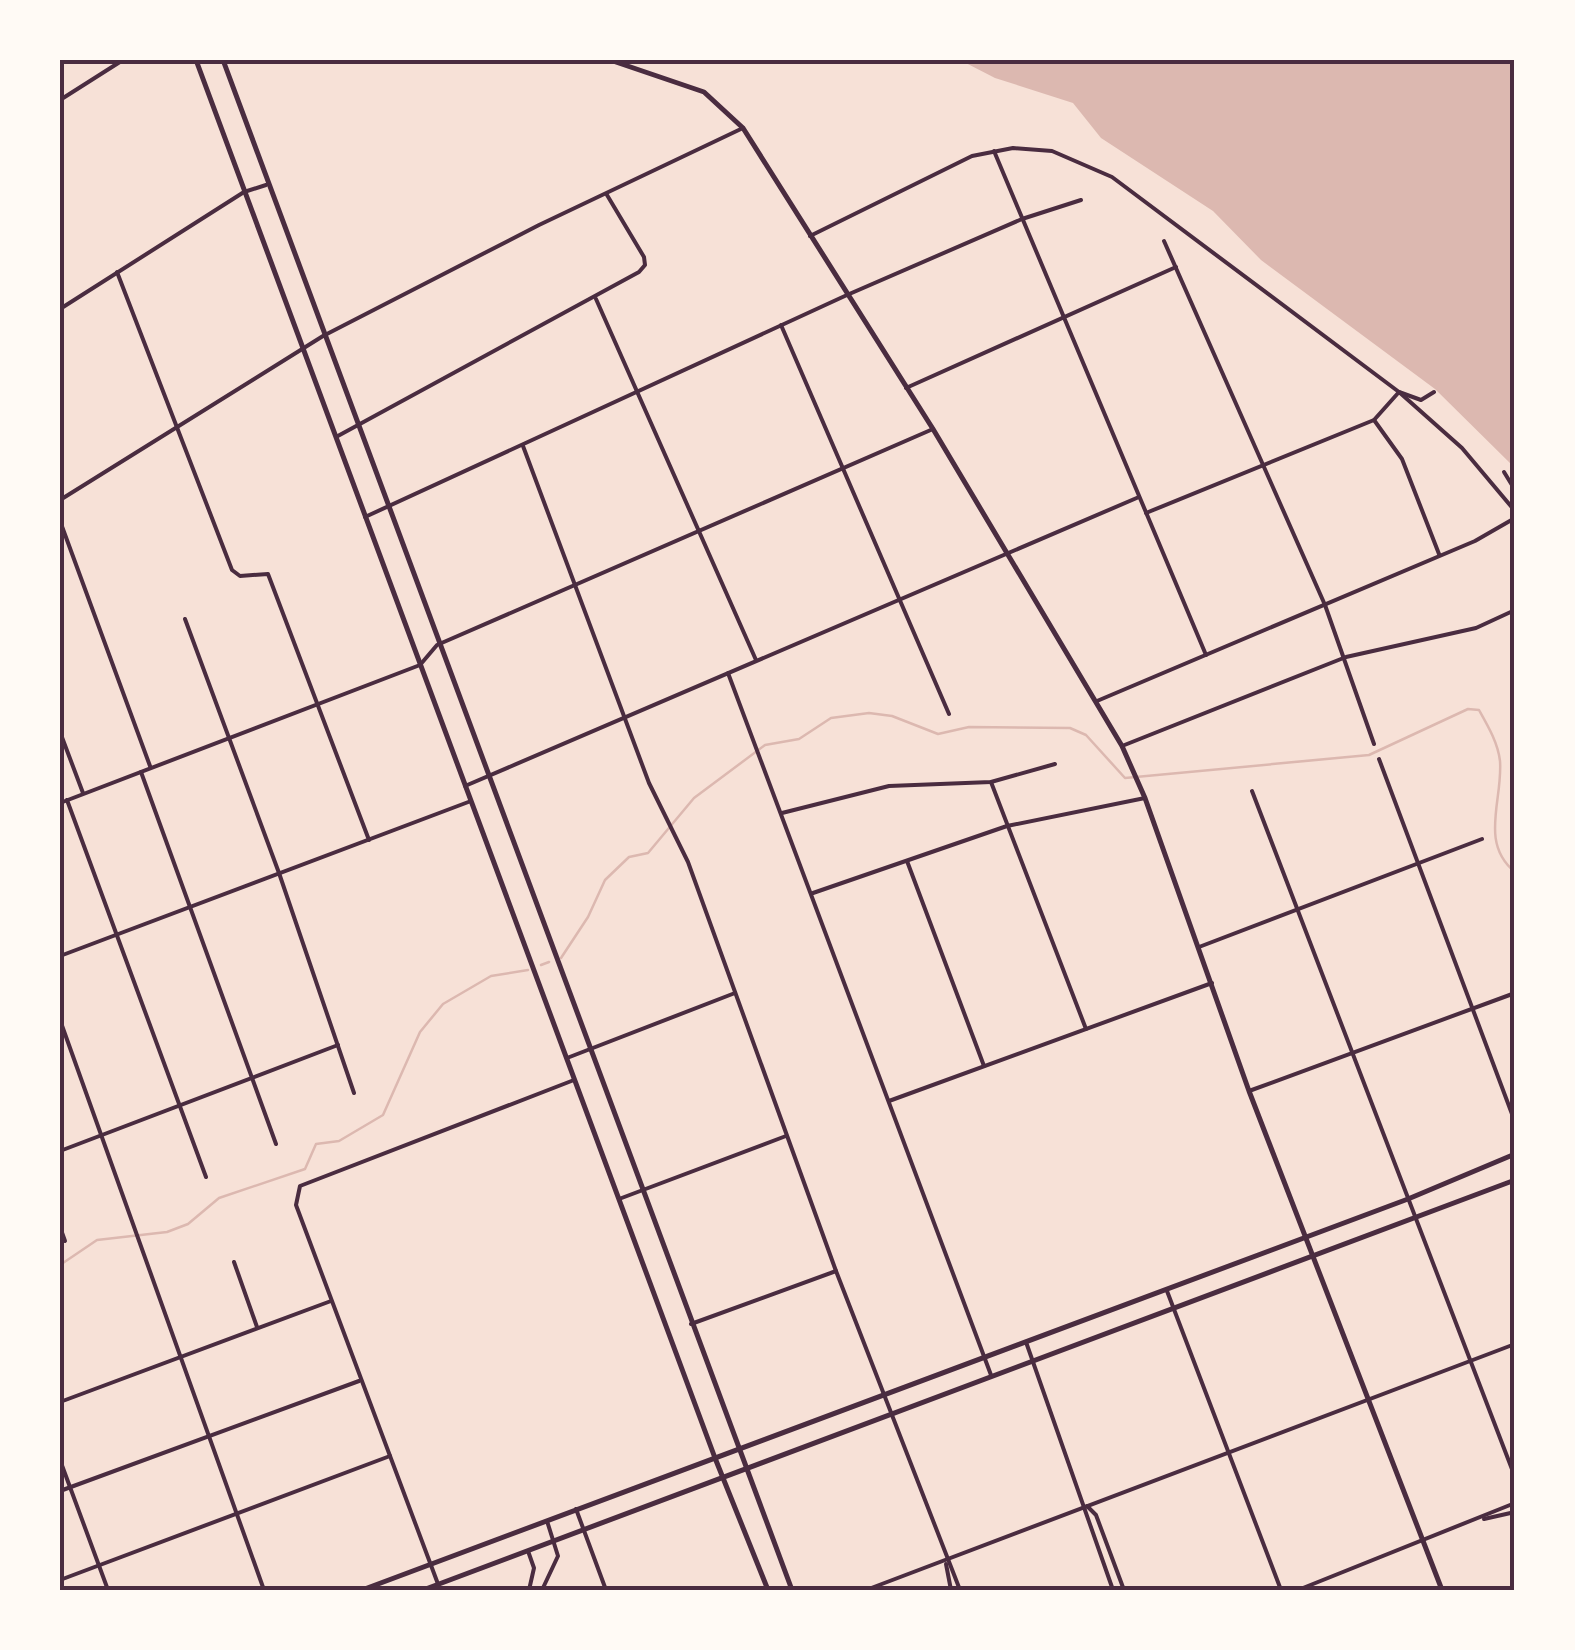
<svg xmlns="http://www.w3.org/2000/svg" width="1575" height="1650" font-family="Raleway,sans-serif">
  <style>
    .water { fill: #dcb8b0 }
    .lines { fill: none; stroke-linecap: round; stroke-linejoin: round }
    .stream { stroke: #dcb8b0; stroke-width: 2.5 }
    .minor { stroke: #4a2c40; stroke-width: 4 }
    .tertiary { stroke: #4a2c40; stroke-width: 5 }
    .neatline { fill: none; stroke: #4a2c40; stroke-width: 4 }
  </style>
  <rect width="100%" height="100%" fill="#f7e1d7"/>
  <polygon class="water" points="960,60 1515,60 1515,468 1435,389 1261,260 1213,211 1101,138 1073,103 995,78"/>
  <g class="lines">
    <g class="stream">
      <path d="M561 958 588 917 605 880 629 857 648 853 694 798 765 745 799 739 831 718 869 713 892 716 938 734 969 727 1070 728 1086 735 1125 778 1369 755 1468 709 1479 710C1488 726 1498 743 1500 761 1503 800 1479 843 1515 872"/>
      <polyline points="541,965 549,962"/>
      <polyline points="60,1265 97,1240 167,1232 188,1224 219,1198 305,1169 316,1144 339,1141 383,1115 420,1032 443,1004 491,976 528,970"/>
    </g>
    <g class="minor">
      <polyline points="60,100 123,60"/>
      <polyline points="994,151 1206,655"/>
      <polyline points="810,236 972,156 1013,148 1052,151 1112,177 1399,392 1421,400 1434,392"/>
      <polyline points="1164,241 1325,605 1374,744"/>
      <polyline points="117,272 232,570 240,576 268,574 369,840"/>
      <polyline points="596,299 756,660"/>
      <polyline points="60,309 244,192 266,185"/>
      <polyline points="781,325 949,714"/>
      <polyline points="906,388 1176,267"/>
      <polyline points="1374,420 1402,459 1439,554"/>
      <polyline points="336,437 639,272 645,265 644,257 607,195"/>
      <polyline points="523,446 649,783 688,862 836,1271 960,1590"/>
      <polyline points="1504,472 1515,490"/>
      <polyline points="60,500 323,336 539,225 743,128"/>
      <polyline points="1146,513 1374,420 1399,392 1462,448 1515,511"/>
      <polyline points="365,517 847,295 1022,219 1081,200"/>
      <polyline points="60,521 150,766"/>
      <polyline points="185,619 279,873 354,1093"/>
      <polyline points="728,673 991,1375"/>
      <polyline points="1097,701 1475,541 1515,518"/>
      <polyline points="60,732 83,793"/>
      <polyline points="1122,746 1346,657 1476,628 1515,610"/>
      <polyline points="1379,759 1515,1122"/>
      <polyline points="141,772 276,1144"/>
      <polyline points="991,782 1086,1029"/>
      <polyline points="465,786 1139,497"/>
      <polyline points="1252,791 1515,1477"/>
      <polyline points="67,800 206,1177"/>
      <polyline points="60,803 420,665 437,645 933,429"/>
      <polyline points="782,813 889,786 991,782 1055,764"/>
      <polyline points="907,861 984,1066"/>
      <polyline points="813,893 1007,826 1145,798"/>
      <polyline points="1199,947 1482,839"/>
      <polyline points="60,956 471,801"/>
      <polyline points="60,1020 264,1590"/>
      <polyline points="567,1058 735,993"/>
      <polyline points="1249,1091 1515,993"/>
      <polyline points="889,1101 1212,983"/>
      <polyline points="60,1151 338,1045"/>
      <polyline points="619,1199 786,1136"/>
      <polyline points="60,1227 65,1241"/>
      <polyline points="234,1262 257,1327"/>
      <polyline points="1167,1291 1281,1590"/>
      <polyline points="691,1324 836,1271"/>
      <polyline points="1026,1342 1113,1590"/>
      <polyline points="60,1402 331,1301"/>
      <polyline points="60,1460 108,1590"/>
      <polyline points="60,1491 359,1381"/>
      <polyline points="1087,1506 1096,1515 1124,1590"/>
      <polyline points="576,1509 606,1590"/>
      <polyline points="1484,1519 1515,1512"/>
      <polyline points="528,1551 534,1568 529,1590"/>
      <polyline points="946,1564 951,1590"/>
      <polyline points="60,1580 390,1456"/>
      <polyline points="438,1584 296,1205 300,1186 574,1080"/>
      <polyline points="542,1590 558,1556 547,1521"/>
      <polyline points="866,1590 1515,1344"/>
      <polyline points="1298,1590 1515,1503"/>
    </g>
    <g class="tertiary">
      <polyline points="196,60 715,1458 768,1590"/>
      <polyline points="223,60 792,1590"/>
      <polyline points="610,60 704,92 743,128 933,429 1122,746 1145,798 1249,1091 1442,1590"/>
      <polyline points="362,1590 1408,1199 1515,1154"/>
      <polyline points="423,1590 1515,1180"/>
    </g>
  </g>
  <rect width="1575" height="1650" fill="none" stroke="#fffaf5" stroke-width="125"/>
  <rect x="62" y="62" width="1450" height="1526" class="neatline"/>
</svg>
